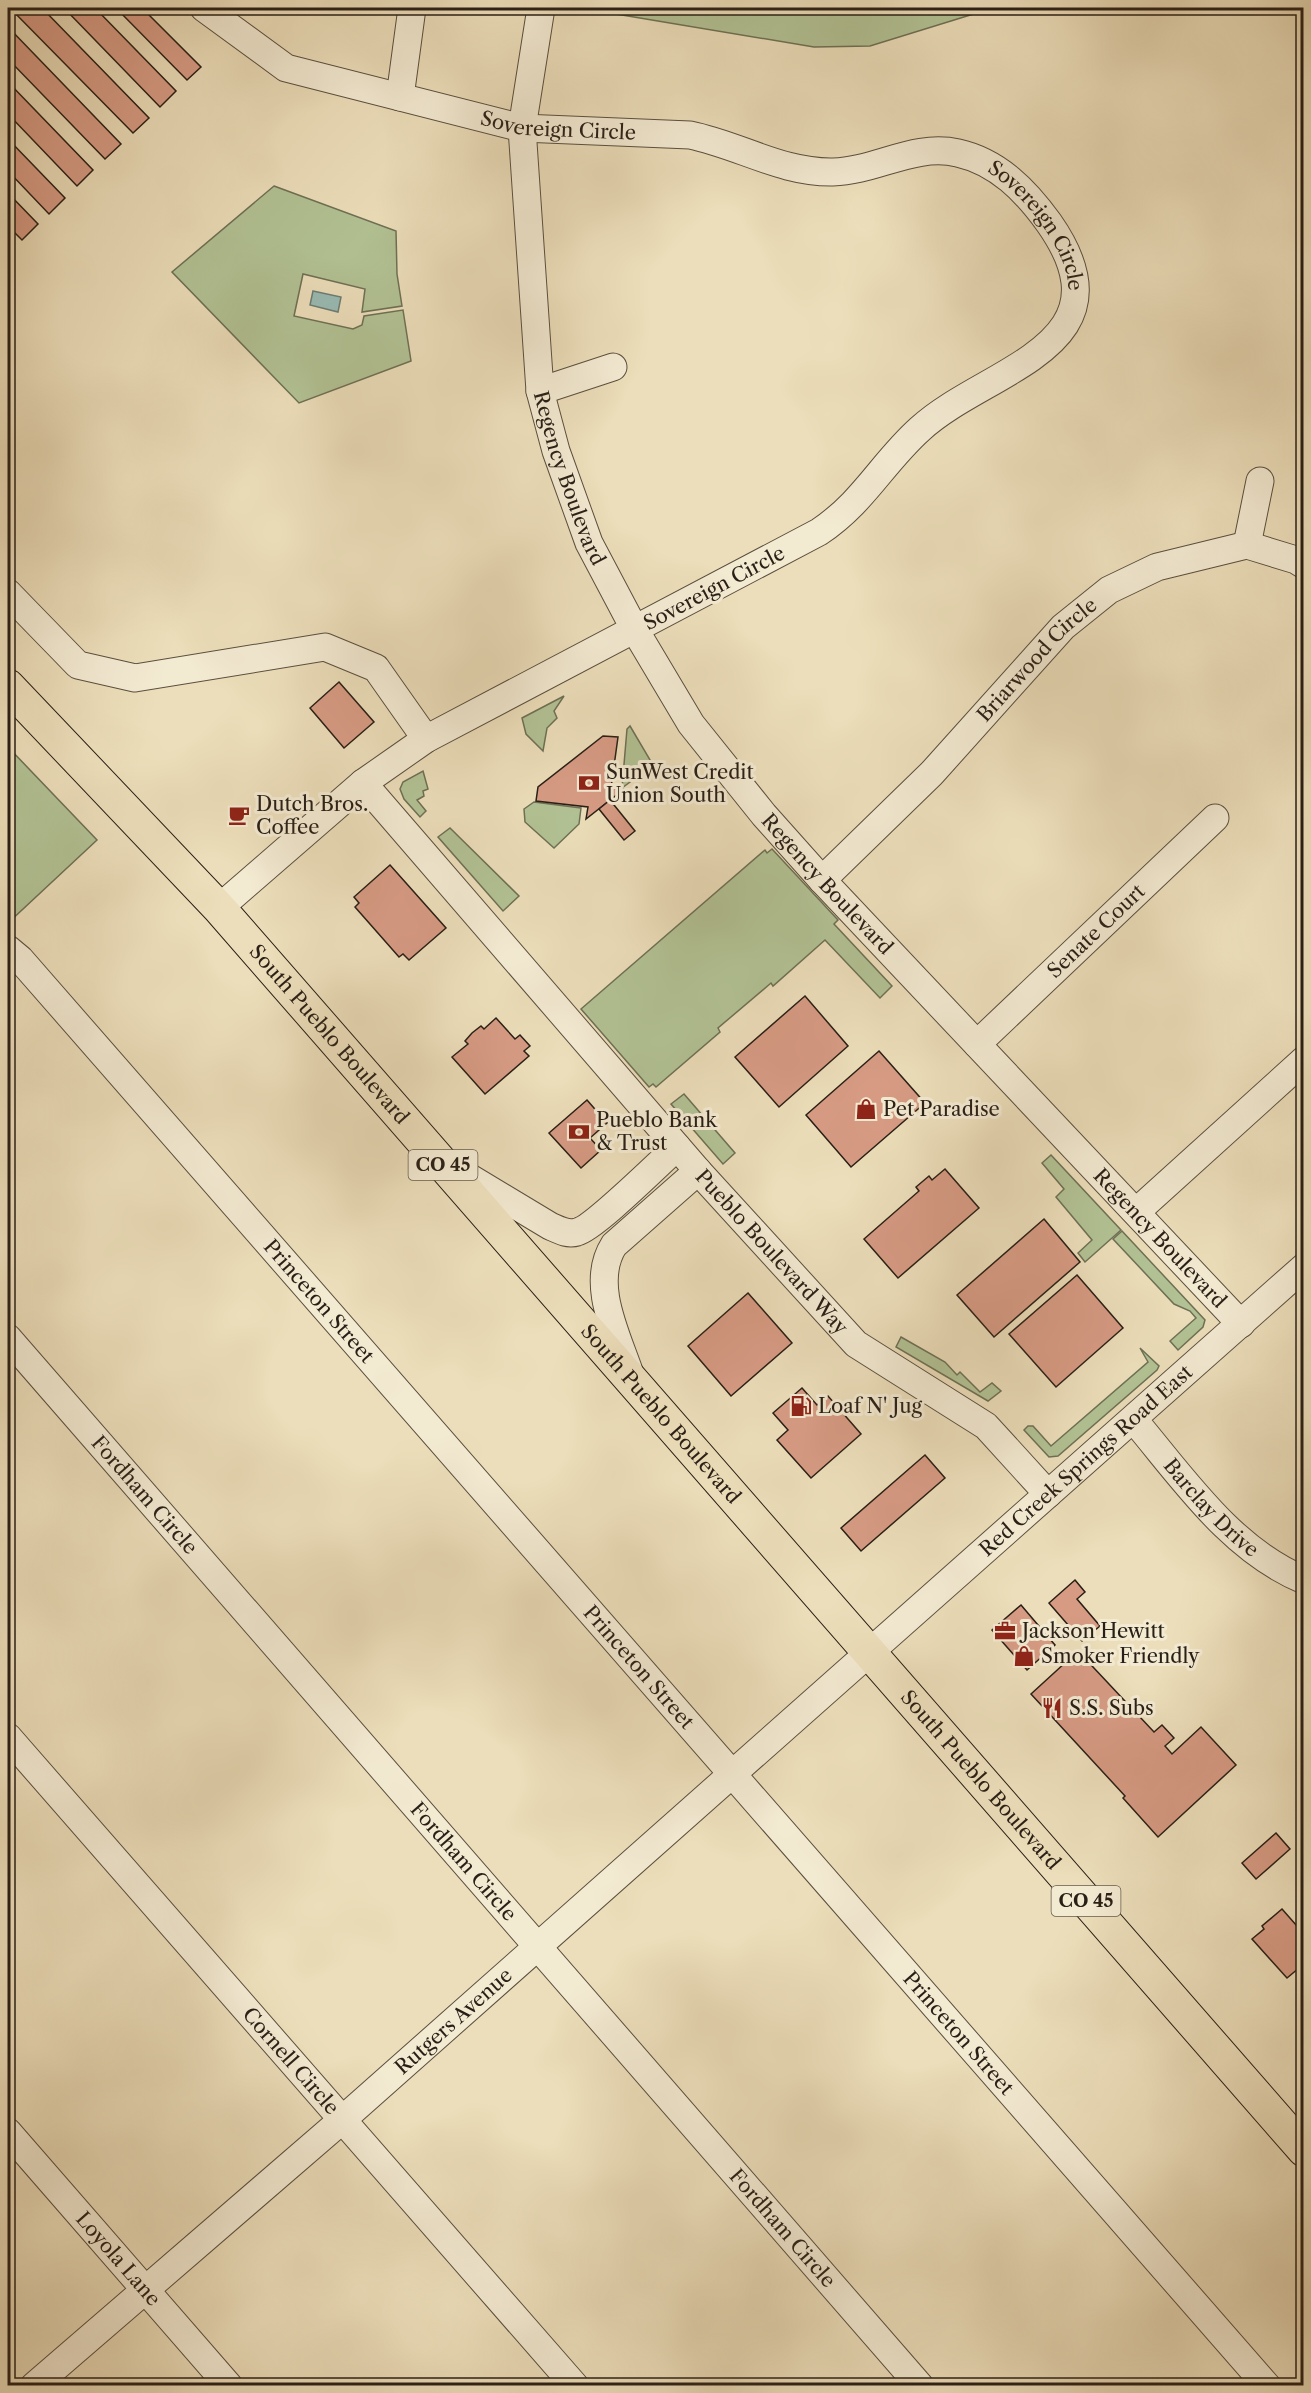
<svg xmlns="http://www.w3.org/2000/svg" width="1311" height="2393" font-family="'Libre Caslon Text',serif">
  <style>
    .green { fill: #b2c294; stroke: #6e7055; stroke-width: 1.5 }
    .water { fill: #99bbb5; stroke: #6c7d75; stroke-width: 1.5 }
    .building { fill: #d79b84; stroke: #291f16; stroke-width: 1.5 }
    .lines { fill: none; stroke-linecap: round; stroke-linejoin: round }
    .minor-casing { stroke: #5a4f3f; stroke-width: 29 }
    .major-casing { stroke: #291f16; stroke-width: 35 }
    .minor { stroke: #f3ead2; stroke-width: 27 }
    .major { stroke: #ecdeba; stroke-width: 33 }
    .labels { text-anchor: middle; stroke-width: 6; stroke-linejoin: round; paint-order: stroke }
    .shield { fill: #f3ead2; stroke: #665c4e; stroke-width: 1.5 }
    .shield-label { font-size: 18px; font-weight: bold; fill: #291f16 }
    .street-label { font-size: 20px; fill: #291f16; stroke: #f3ead2 }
    .poi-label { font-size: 20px; fill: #291f16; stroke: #f3ead2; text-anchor: start }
  </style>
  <rect width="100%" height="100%" fill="#ecdeba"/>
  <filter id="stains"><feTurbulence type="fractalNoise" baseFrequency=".00333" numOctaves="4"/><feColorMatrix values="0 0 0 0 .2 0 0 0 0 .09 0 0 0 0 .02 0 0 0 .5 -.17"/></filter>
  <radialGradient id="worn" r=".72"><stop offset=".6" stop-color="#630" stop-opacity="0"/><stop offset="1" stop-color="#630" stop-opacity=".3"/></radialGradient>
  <g class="green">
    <polygon points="580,8 993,8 870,46 814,47"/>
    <polygon points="274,186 396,231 397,274 402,306 362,312 365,289 303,274 294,316 353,329 362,325 364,316 403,310 411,361 299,403 172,272"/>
    <polygon points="564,696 554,711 557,718 547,728 543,751 526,734 522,718"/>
    <polygon points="630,726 653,765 622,788 627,729"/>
    <polygon points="8,747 97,840 8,923"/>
    <polygon points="423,771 428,789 423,791 424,796 417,800 426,811 420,817 404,799 400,789 403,782"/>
    <polygon points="534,802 581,808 579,824 554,848 525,822 524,809"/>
    <polygon points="450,828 519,896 503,911 438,837"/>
    <polygon points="772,849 838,920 834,924 892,986 880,998 825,940 773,986 771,983 718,1028 720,1032 656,1087 653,1084 649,1087 581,1009 765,850 767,853"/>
    <polygon points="684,1094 735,1153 723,1164 671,1104"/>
    <polygon points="1051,1155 1121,1230 1085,1262 1078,1253 1092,1240 1056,1197 1064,1189 1042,1163"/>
    <polygon points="1122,1231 1205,1320 1203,1327 1178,1350 1170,1341 1196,1318 1190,1311 1174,1304 1113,1239"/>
    <polygon points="901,1337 945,1362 957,1375 960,1372 980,1392 992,1383 1001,1391 988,1401 896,1347"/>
    <polygon points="1140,1348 1159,1366 1157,1370 1058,1456 1049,1457 1024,1430 1028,1426 1033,1426 1051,1446 1148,1362"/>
  </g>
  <polygon class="water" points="313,291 341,297 338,312 310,305"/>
  <g class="building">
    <polygon points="10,8 42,8 149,118 133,133"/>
    <polygon points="64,8 95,8 176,91 160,107"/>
    <polygon points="116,8 142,8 201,67 187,80"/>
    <polygon points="8,27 121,144 105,159 8,59"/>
    <polygon points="8,82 93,170 77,186 8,114"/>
    <polygon points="8,139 65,198 49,214 8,171"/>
    <polygon points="8,193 38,224 22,240 8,226"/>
    <polygon points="339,682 374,722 344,748 310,708"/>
    <polygon points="603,736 618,737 611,788 624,789 586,819 588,807 536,801 538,787"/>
    <polygon points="610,800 635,831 624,840 599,809"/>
    <polygon points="390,865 446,928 409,960 403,954 399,957 355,907 359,903 354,897"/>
    <polygon points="805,996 848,1046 779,1107 735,1057"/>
    <polygon points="496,1018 515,1039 520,1035 530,1046 524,1051 529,1056 485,1094 452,1057 468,1044 465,1041 472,1033 481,1026 484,1029"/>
    <polygon points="879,1051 925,1103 851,1167 806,1115"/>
    <polygon points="587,1100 607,1123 590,1138 601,1150 581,1168 549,1133"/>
    <polygon points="945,1169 979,1208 898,1278 864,1239 919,1191 916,1187 929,1176 932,1180"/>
    <polygon points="1044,1219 1080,1262 994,1337 957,1295"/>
    <polygon points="1077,1275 1123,1328 1056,1387 1009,1334"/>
    <polygon points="748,1293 792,1343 731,1396 688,1346"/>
    <polygon points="802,1388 817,1405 828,1396 861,1434 811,1478 777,1440 788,1430 773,1413"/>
    <polygon points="925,1455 945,1478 861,1551 841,1528"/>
    <polygon points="1075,1580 1085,1592 1077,1599 1100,1626 1082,1641 1049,1603"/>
    <polygon points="1021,1605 1055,1645 1027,1670 992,1630"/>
    <polygon points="1078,1651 1154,1732 1162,1725 1174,1738 1165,1746 1172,1754 1201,1727 1236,1765 1158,1837 1123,1798 1125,1796 1031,1694"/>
    <polygon points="1276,1833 1290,1849 1256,1879 1242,1863"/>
    <polygon points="1282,1909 1304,1934 1304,1974 1299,1968 1287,1978 1252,1939 1264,1929 1262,1926"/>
  </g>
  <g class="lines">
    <defs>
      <g id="minor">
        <path id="s1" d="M204 8 286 68 522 128 690 135C739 145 782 173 833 172 876 171 914 143 958 153 998 162 1026 191 1049 223 1136 347 986 368 920 429 882 463 864 502 819 532L426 739 363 783 219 908"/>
        <path id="s2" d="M541 8 522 128 540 391 556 451 589 543 635 630 691 724 764 815 822 880 1241 1324"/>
        <polyline points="400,97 412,8"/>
        <polyline points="540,391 613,367"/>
        <polyline points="1247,545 1260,481"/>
        <polyline points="8,593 78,665 135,678 325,647 376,668 426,739"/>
        <path id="s3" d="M363 783 698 1171 856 1344 986 1426 1048 1494"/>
        <path id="s4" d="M822 880 932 773 1063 627 1109 590 1157 567 1247 545 1296 560 1304 565"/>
        <path id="s5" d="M8 949 20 959 1267 2386"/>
        <path id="s6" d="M977 1044 1215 818"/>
        <path d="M452 1167 550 1226C559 1230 567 1235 577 1232 594 1228 659 1163 677 1147"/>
        <polyline points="1136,1212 1304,1060"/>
        <path id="s7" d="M8 1338 920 2386"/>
        <path d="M631 1377C618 1337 589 1284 614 1245L698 1171"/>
        <path id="s8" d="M1134 1420C1183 1478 1231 1550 1304 1580"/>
        <path id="s9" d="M8 1737 575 2386"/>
        <path id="s10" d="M8 2132 229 2386"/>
        <path id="s11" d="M34 2386 342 2120 1304 1267"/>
      </g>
      <g id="major">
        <path id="s12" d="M8 686 219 908 1304 2150"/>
      </g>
    </defs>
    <use href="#minor" class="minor-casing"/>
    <use href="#major" class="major-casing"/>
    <use href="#minor" class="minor"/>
    <use href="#major" class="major"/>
  </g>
  <defs>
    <symbol id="bank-bare" viewBox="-9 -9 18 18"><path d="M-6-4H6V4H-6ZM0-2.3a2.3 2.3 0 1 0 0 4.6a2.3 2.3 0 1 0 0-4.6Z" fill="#8f2418" stroke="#f3ead2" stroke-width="2.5" paint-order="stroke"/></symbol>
    <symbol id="cafe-bare" viewBox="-9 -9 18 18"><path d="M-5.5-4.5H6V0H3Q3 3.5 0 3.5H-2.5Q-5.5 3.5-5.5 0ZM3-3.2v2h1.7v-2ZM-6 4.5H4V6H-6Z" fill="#8f2418" stroke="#f3ead2" stroke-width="2.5" paint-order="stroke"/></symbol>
    <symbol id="shop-bare" viewBox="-9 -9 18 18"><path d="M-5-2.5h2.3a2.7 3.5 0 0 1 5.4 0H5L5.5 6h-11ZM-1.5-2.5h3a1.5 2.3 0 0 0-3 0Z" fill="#8f2418" stroke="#f3ead2" stroke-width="2.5" paint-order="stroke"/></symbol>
    <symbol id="fuel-bare" viewBox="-9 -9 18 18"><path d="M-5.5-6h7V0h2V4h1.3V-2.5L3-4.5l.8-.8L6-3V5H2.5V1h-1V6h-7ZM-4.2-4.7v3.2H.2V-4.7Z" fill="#8f2418" stroke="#f3ead2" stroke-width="2.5" paint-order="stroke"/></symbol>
    <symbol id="office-bare" viewBox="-9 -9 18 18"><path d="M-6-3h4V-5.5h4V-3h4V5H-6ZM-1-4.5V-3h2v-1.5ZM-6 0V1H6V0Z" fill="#8f2418" stroke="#f3ead2" stroke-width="2.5" paint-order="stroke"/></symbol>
    <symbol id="restaurant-bare" viewBox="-9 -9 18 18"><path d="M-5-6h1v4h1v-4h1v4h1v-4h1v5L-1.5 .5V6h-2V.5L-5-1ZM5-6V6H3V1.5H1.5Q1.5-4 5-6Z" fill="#8f2418" stroke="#f3ead2" stroke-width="2.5" paint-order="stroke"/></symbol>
  </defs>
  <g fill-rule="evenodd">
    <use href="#bank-bare" x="574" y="768" width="30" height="30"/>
    <use href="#cafe-bare" x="224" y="800" width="30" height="30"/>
    <use href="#shop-bare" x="851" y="1094" width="30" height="30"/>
    <use href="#bank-bare" x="564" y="1117" width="30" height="30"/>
    <use href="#fuel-bare" x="786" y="1391" width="30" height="30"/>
    <use href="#office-bare" x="990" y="1616" width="30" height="30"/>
    <use href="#shop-bare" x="1009" y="1641" width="30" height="30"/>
    <use href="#restaurant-bare" x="1037" y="1693" width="30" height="30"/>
  </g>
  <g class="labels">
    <g class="shield">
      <rect x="408.5" y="1150" width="69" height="30" rx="4.5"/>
      <rect x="1051.5" y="1886" width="69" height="30" rx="4.5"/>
    </g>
    <g class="shield-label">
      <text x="443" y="1171">CO 45</text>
      <text x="1086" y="1907">CO 45</text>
    </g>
    <g class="street-label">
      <text dy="7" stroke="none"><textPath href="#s1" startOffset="381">Sovereign Circle</textPath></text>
      <text dy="7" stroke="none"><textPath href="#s1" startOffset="902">Sovereign Circle</textPath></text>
      <text dy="7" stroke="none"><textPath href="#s2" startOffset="477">Regency Boulevard</textPath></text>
      <text transform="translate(714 588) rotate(-28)" y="7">Sovereign Circle</text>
      <text dy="7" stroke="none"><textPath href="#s4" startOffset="308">Briarwood Circle</textPath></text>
      <text dy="7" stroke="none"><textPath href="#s2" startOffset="963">Regency Boulevard</textPath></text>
      <text dy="7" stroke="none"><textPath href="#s6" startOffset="164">Senate Court</textPath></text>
      <text dy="7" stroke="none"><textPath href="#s12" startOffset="474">South Pueblo Boulevard</textPath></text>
      <text dy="7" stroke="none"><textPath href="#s2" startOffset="1449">Regency Boulevard</textPath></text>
      <text dy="7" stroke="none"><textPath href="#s3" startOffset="622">Pueblo Boulevard Way</textPath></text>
      <text dy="7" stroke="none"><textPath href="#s5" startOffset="470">Princeton Street</textPath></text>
      <text dy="7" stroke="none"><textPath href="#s12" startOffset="978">South Pueblo Boulevard</textPath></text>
      <text dy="7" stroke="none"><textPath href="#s11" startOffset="1401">Red Creek Springs Road East</textPath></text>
      <text dy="7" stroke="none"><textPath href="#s7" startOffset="208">Fordham Circle</textPath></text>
      <text dy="7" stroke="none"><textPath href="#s8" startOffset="117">Barclay Drive</textPath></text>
      <text dy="7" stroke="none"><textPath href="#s5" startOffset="956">Princeton Street</textPath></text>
      <text dy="7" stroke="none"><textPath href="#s12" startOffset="1464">South Pueblo Boulevard</textPath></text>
      <text dy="7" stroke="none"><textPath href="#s7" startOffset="694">Fordham Circle</textPath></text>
      <text dy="7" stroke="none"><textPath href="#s11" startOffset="556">Rutgers Avenue</textPath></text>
      <text dy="7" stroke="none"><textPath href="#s5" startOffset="1442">Princeton Street</textPath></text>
      <text dy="7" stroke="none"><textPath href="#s9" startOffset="430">Cornell Circle</textPath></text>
      <text dy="7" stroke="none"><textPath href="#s7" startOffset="1180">Fordham Circle</textPath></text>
      <text dy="7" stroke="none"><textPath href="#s10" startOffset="168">Loyola Lane</textPath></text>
    </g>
    <g class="poi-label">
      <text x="606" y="779">SunWest Credit<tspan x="606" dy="23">Union South</tspan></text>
      <text x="256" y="811">Dutch Bros.<tspan x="256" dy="23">Coffee</tspan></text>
      <text x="883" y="1116">Pet Paradise</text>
      <text x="596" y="1127">Pueblo Bank<tspan x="596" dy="23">&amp; Trust</tspan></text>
      <text x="818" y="1413">Loaf N' Jug</text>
      <text x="1022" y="1638">Jackson Hewitt</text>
      <text x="1041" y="1663">Smoker Friendly</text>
      <text x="1069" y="1715">S.S. Subs</text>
    </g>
  </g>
  <rect width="1311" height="2393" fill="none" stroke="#ecdeba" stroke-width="30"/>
  <rect x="9" y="9" width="1293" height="2375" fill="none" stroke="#291f16" stroke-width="3"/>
  <rect x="15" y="15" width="1281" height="2363" fill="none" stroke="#291f16" stroke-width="1.5"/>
  <rect width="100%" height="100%" filter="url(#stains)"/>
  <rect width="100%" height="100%" fill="url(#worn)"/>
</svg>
